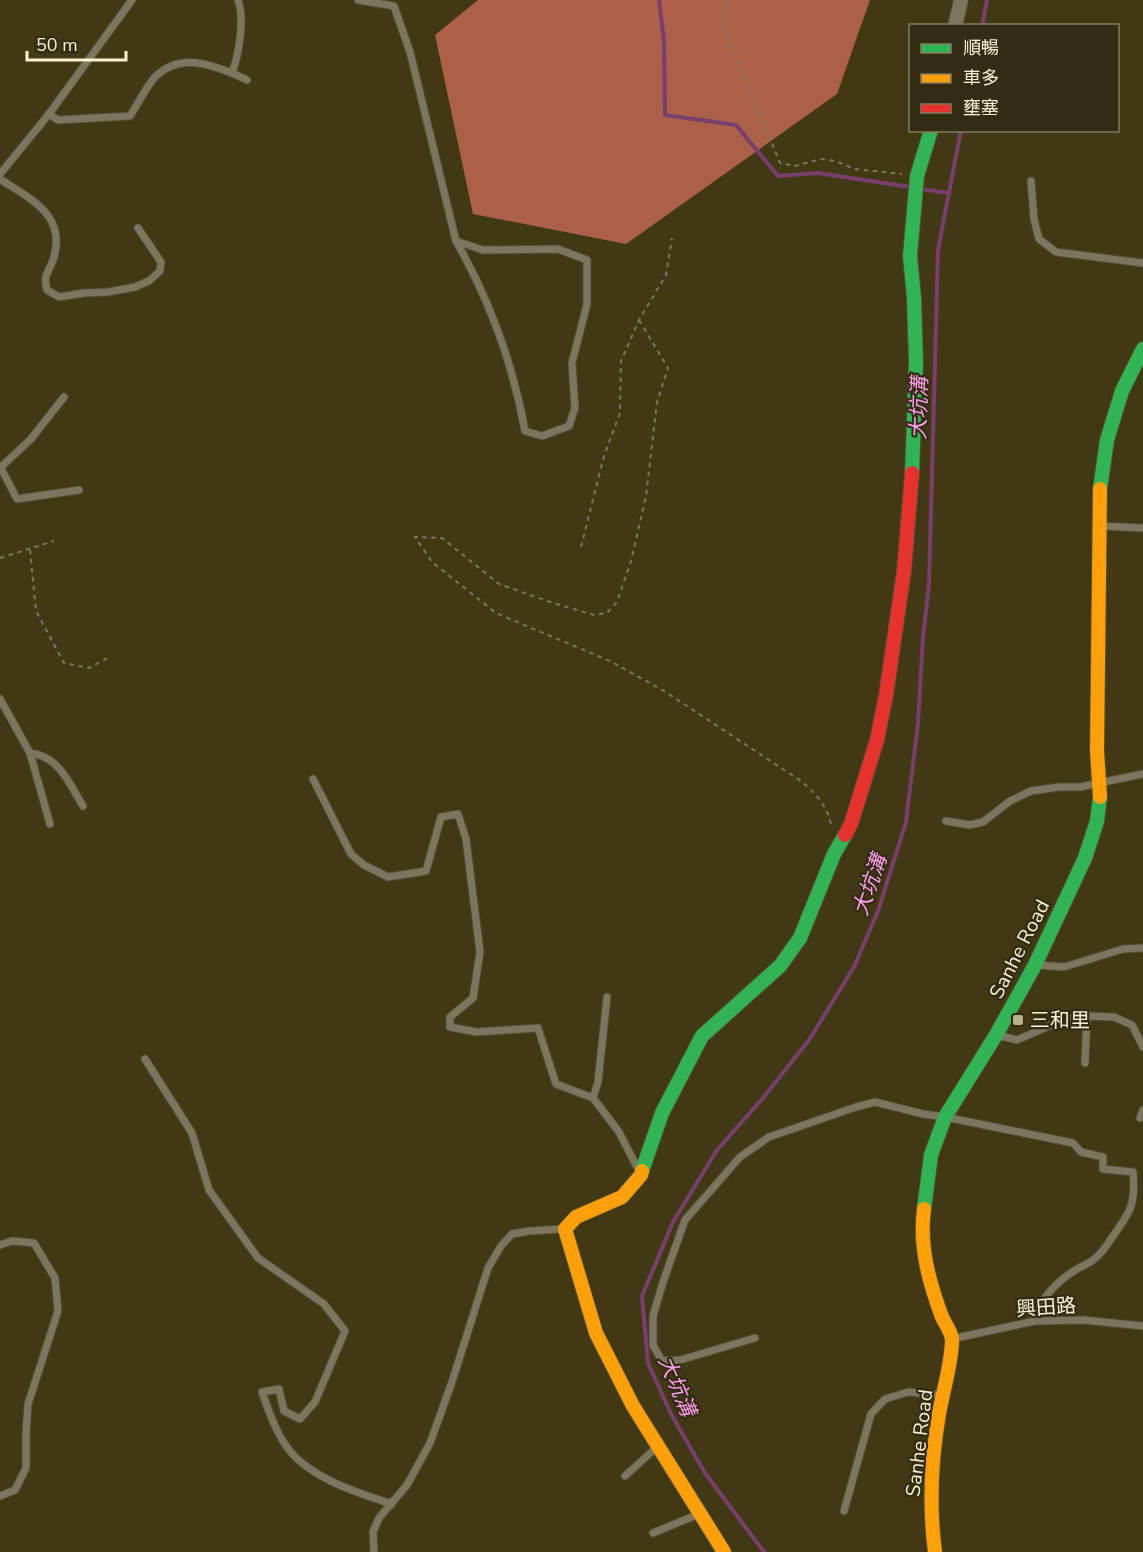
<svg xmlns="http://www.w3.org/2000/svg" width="1143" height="1552" font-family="'Nunito Sans','Noto Sans TC',sans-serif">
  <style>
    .forest { fill: #ac604a }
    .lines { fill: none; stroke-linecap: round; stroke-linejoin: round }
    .stream { stroke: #793e6b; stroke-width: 4 }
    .lane-casing { stroke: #534d35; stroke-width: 9 }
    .street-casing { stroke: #534d35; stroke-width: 16 }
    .fast-casing { stroke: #534d35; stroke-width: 16 }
    .slow-casing { stroke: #534d35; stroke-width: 16 }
    .jam-casing { stroke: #534d35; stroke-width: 16 }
    .path { stroke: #7c7660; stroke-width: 2; stroke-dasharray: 4.5 4.5; stroke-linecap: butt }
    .lane { stroke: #7c765f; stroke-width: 7 }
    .street { stroke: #7c765f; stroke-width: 14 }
    .fast { stroke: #30b455; stroke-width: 14 }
    .slow { stroke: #ff9f0a; stroke-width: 14 }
    .jam { stroke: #e5322d; stroke-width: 14 }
    .poi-dot { fill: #bab191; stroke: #332c13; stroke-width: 2 }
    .labels { text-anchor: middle; stroke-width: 4.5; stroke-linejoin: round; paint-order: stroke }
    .street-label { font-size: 20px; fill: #fbf2d4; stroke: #332c13 }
    .poi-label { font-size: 20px; fill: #fbf2d4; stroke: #332c13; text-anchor: start }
    .water-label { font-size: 21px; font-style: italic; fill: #fd9feb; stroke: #332c13 }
  </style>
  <rect width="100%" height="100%" fill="#413914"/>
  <polygon class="forest" points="478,0 870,0 837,94 626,244 473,214 435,35"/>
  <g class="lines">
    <g class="stream">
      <polyline points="659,0 664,41 665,115 736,125 778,176 818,173 910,187"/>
      <polyline points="982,26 987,0"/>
      <polyline points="921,189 948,193"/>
      <polyline points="764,1552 705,1473 671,1414 648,1363 642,1296 673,1222 717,1150 763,1098 809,1040 854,967 878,911 906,822 918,723 923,637 929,585 938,250 961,130"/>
    </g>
    <defs>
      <g id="lane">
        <path d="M238 0C245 18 239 54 232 73L247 80"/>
        <path d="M358 0 394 6 410 52 456 241C489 299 513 365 525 431L542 436 569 426 575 408 572 363 587 304V260L558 249 483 250 456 241"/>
        <path d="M49 114 58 120 130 116C138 104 147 85 156 76 179 54 206 63 232 73"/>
        <polyline points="0,174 49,114 132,0"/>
        <path d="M0 179C30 199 68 215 53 260 48 274 43 274 47 290L59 297 84 293 108 292 135 287 149 281 160 271 161 262 138 228"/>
        <polyline points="1031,181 1034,219 1039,239 1056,252 1143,263"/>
        <polyline points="0,468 31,439 64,397"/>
        <polyline points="1,468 17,499 79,490"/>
        <polyline points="1101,526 1143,528"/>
        <polyline points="0,699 30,753 50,824"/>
        <path d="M30 753C59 756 69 783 83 806"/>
        <polyline points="313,779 351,854 364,865 388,877 426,871 441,817 458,814 466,839 480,952 473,998 450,1017 450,1027 476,1032 538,1028 556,1084 593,1098 619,1132 638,1169"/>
        <polyline points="946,821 970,825 983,822 1010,801 1031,791 1059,787 1080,787 1143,774"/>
        <polyline points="1038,965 1064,967 1123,949 1143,948"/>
        <polyline points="997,1035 1017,1040 1065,1019 1087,1016 1114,1017 1132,1025 1143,1047"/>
        <path d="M145 1059 192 1133 209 1190 258 1258 324 1304 345 1331 315 1402 300 1419 284 1411 279 1389 262 1392C268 1410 277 1436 290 1451 313 1479 358 1493 392 1504"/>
        <polyline points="1085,1063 1087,1016"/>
        <polyline points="593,1098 598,1082 607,997"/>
        <polyline points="1140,1118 1143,1110"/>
        <polyline points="0,1245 12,1241 34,1243 55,1278 58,1311 28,1404 26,1433 26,1468 15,1490 0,1496"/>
        <path d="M755 1338 680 1360 662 1361 653 1345V1316L663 1282 685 1220 740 1157 769 1137 856 1107 875 1102 923 1114 945 1117 1073 1143 1081 1152 1103 1157V1169L1133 1172C1136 1206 1130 1212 1111 1239 1106 1247 1101 1254 1093 1260 1088 1264 1082 1266 1077 1269 1056 1282 1041 1297 1035 1321"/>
        <polyline points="956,1338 1035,1321 1083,1320 1143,1326"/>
        <polyline points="625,1476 657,1447"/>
        <polyline points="844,1511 871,1414 885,1399 908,1392 941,1395"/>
        <polyline points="653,1533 699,1514"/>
        <polyline points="374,1552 373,1532 379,1518 407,1485 430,1443 452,1382 488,1268 501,1246 512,1234 529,1231 562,1229"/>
      </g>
      <polyline id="street" points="955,26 961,0"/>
      <g id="fast">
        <polyline points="912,473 916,362 914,298 910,256 917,176 931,130"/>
        <polyline points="1100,489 1107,440 1122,391 1143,349"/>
        <polyline points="642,1171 662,1113 702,1036 780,966 800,938 834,854 845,835"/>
        <polyline points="924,1209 931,1155 945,1117 996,1035 1035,965 1085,858 1097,821 1100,797"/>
      </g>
      <g id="slow">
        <polyline points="1100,797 1097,751 1100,489"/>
        <polyline points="642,1171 641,1175 622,1197 576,1217 565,1229 596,1333 633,1406 724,1552"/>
        <path d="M924 1209C919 1246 929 1282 942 1317 945 1324 953 1334 952 1342 951 1366 943 1391 939 1414 931 1460 929 1506 935 1552"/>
      </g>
      <polyline id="jam" points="845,835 851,824 877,740 886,695 904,571 912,473"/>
    </defs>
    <use href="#lane" class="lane-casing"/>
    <use href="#street" class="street-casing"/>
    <use href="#fast" class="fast-casing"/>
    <use href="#slow" class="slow-casing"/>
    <use href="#jam" class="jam-casing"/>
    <g class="path">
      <polyline points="727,0 724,27 780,163 795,166 821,159 835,161 855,169 902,174"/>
      <path d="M639 320 668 368 657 402 646 496 631 561 617 602 607 613 594 615 553 603 499 584 442 538 415 537 432 562 496 613 612 662 664 691 801 781C814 792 828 806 831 825"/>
      <polyline points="581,547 604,456 620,413 621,361 639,320 666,275 672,238"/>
      <polyline points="30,550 36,611 64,663 89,668 111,656"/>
      <polyline points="0,558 54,541"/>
    </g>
    <use href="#lane" class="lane"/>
    <use href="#street" class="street"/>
    <use href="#fast" class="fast"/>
    <use href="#slow" class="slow"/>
    <use href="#jam" class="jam"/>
  </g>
  <rect class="poi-dot" x="1012" y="1014" width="12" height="12" rx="3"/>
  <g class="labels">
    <g class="street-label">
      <text transform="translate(1019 949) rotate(-63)" y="7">Sanhe Road</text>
      <text transform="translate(1046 1307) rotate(-4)" y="7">興田路</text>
      <text transform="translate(919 1443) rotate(-83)" y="7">Sanhe Road</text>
    </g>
    <g class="poi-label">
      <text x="1030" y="1027">三和里</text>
    </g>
    <g class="water-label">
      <text transform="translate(919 408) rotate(-88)" y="7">大坑溝</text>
      <text transform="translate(870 885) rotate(-71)" y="7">大坑溝</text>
      <text transform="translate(677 1386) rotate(67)" y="7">大坑溝</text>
    </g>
  </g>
  <rect x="909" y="24" width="210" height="108" fill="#332c13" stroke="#837b60" stroke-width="1.5"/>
  <rect x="921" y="44" width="30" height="9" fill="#30b455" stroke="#837b60" stroke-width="1.5"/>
  <text x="963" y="54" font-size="18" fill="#fbf2d4">順暢</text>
  <rect x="921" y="74" width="30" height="9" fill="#ff9f0a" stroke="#837b60" stroke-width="1.5"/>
  <text x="963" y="84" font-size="18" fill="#fbf2d4">車多</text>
  <rect x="921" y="104" width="30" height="9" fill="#e5322d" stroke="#837b60" stroke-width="1.5"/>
  <text x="963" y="114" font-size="18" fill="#fbf2d4">壅塞</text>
  <path d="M27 51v9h99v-9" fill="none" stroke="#fbf2d4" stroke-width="3"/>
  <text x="36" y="51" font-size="18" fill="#fbf2d4" stroke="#332c13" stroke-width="4.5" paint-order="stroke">50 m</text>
</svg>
